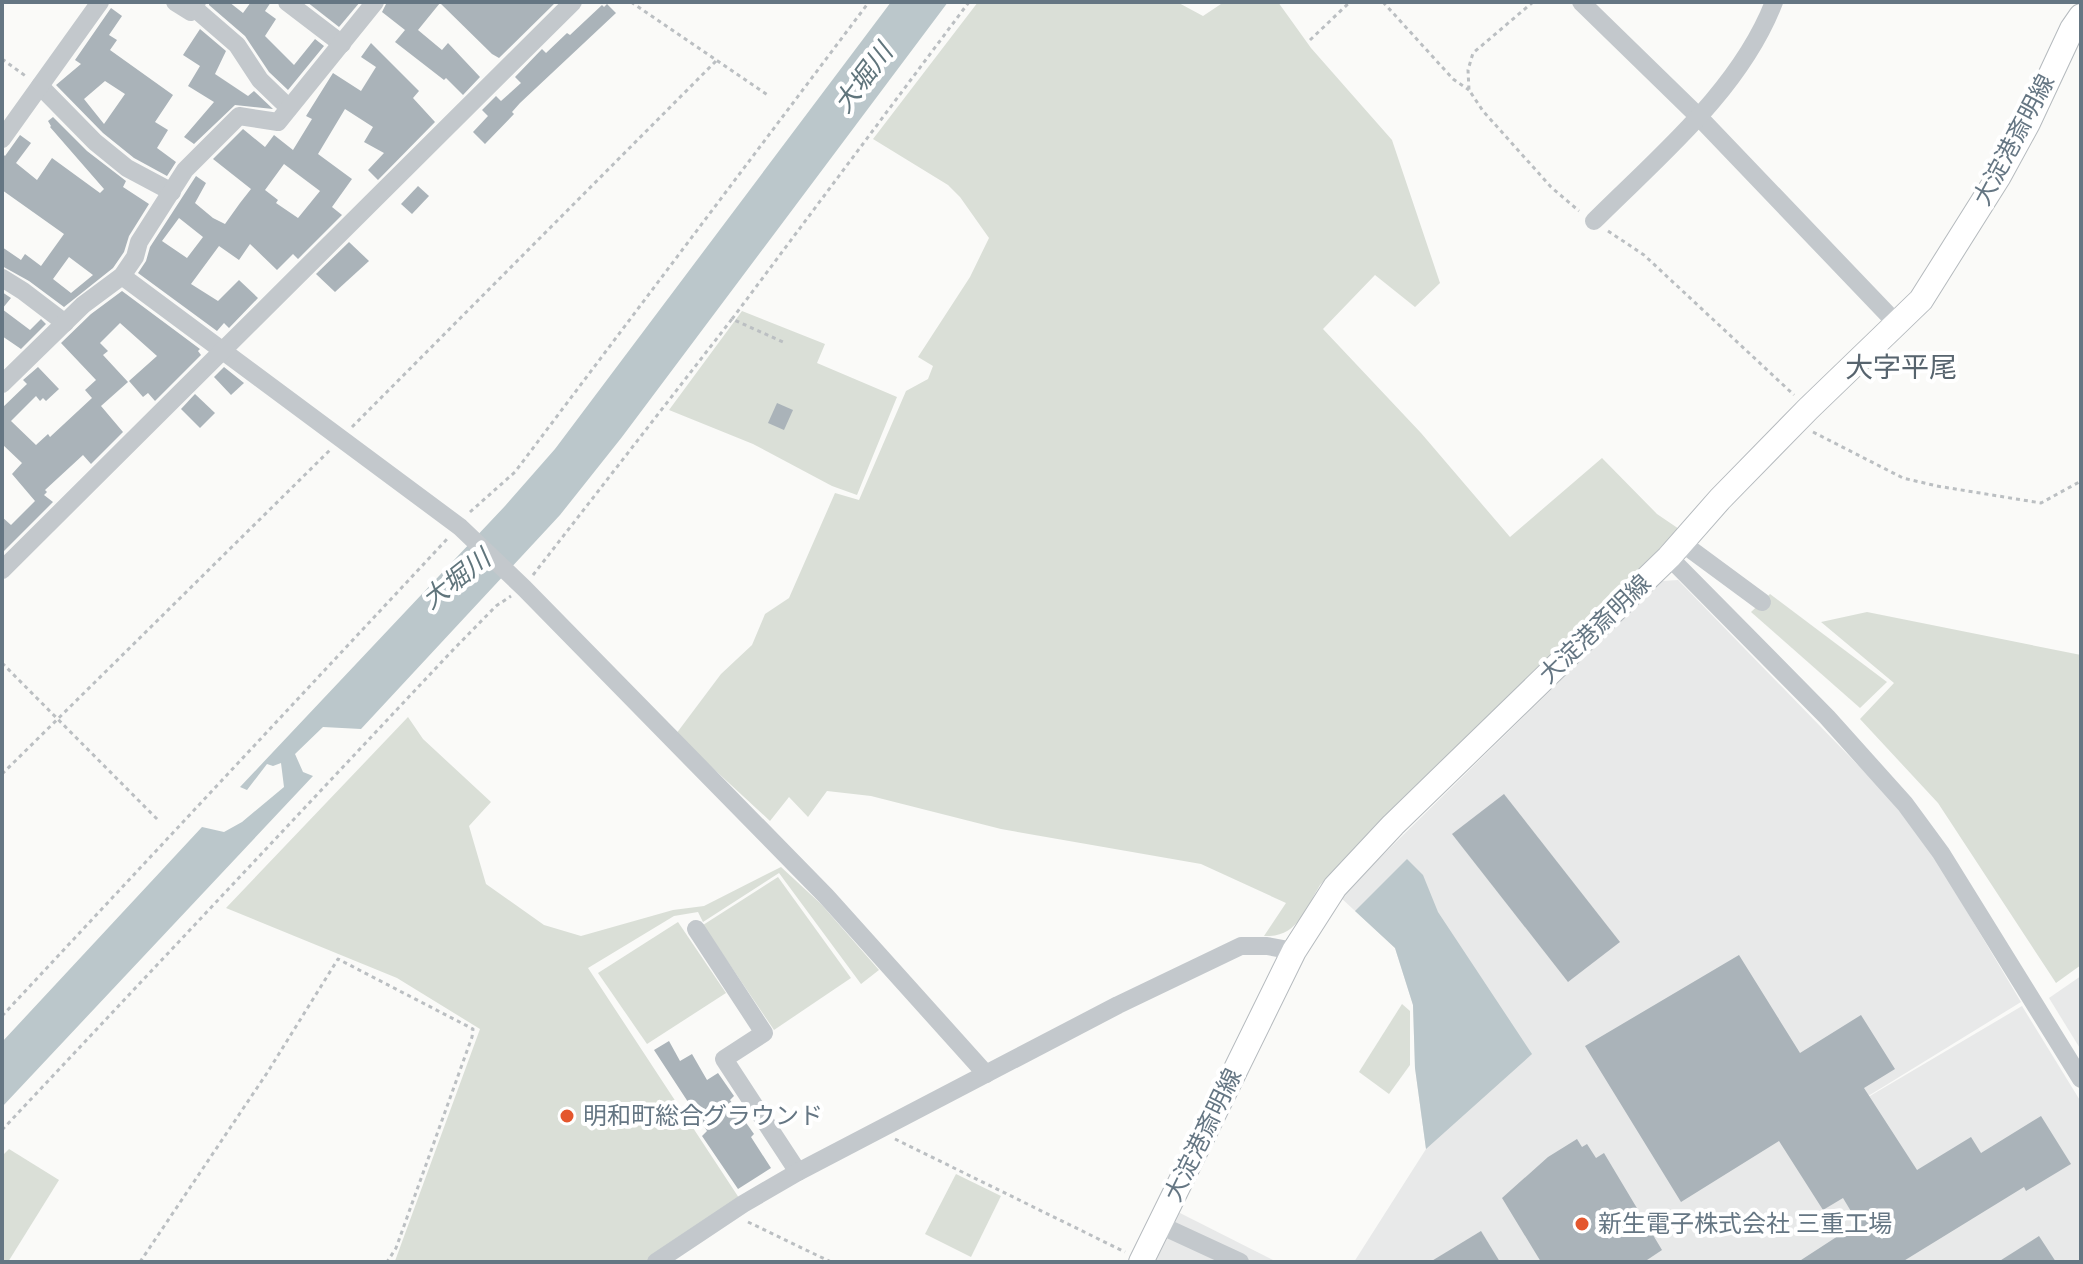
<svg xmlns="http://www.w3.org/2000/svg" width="2083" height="1264" font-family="'Nunito Sans','Noto Sans JP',sans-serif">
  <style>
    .built { fill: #e8e9e9 }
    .green { fill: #dadfd7 }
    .water { fill: #bbc7cb }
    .building { fill: #aab3b9; fill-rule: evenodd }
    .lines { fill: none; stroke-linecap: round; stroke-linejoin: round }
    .major-casing { stroke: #b5babe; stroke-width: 26 }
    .path { stroke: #bbbfc2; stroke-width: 3; stroke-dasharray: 4 4; stroke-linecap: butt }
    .minor { stroke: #c3c8cc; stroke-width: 18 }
    .major { stroke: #fff; stroke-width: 24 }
    .poi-dot { fill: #e4572e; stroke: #fff; stroke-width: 3 }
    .labels { text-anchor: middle; stroke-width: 8; stroke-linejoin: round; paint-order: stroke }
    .street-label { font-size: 24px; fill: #657683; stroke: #fff }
    .poi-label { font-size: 24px; fill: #657683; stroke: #fff; text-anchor: start }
    .water-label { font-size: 26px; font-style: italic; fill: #60757c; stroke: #fff }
    .quarter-label { font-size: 28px; fill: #57646e; stroke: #fff }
  </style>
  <rect width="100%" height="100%" fill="#fafaf8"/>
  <g class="built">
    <polygon points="1678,580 1887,795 1935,858 2021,1002 1826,1122 2022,1006 2081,1102 2081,1262 1354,1262 1426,1149 1415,1068 1413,1005 1395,948 1340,897 1662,581"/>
    <polygon points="2081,976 2081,1050 2049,998"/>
    <polygon points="1178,1212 1277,1262 1153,1262"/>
  </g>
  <g class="green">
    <path d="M978 2H1177L1203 16 1224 2H1278L1311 48 1392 140 1440 283 1415 307 1375 275 1323 329 1421 433 1510 537 1602 458 1657 514 1679 529 1320 885C1305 910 1297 938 1264 936L1286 903 1201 864 1001 829 871 796 827 791 808 817 789 797 770 821 676 734 721 674 752 645 765 614 789 598 835 493 859 500 906 391 928 379 933 366 918 357 970 277 989 238 960 197 948 185 873 139Z"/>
    <polygon points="742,311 825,344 817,363 897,397 857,495 832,486 753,444 669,410"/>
    <polygon points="1770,594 1887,682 1860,708 1751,612"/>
    <polygon points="1867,612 2081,655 2081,965 2056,983 1938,803 1860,719 1894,683 1821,622"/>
    <polygon points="408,717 423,739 491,802 469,826 486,884 544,925 581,936 673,910 704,906 781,867 821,904 879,970 861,984 779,873 703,922 698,912 674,916 588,968 743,1204 654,1262 395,1261 480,1029 397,978 226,908"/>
    <polygon points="778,877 851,978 774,1030 703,925"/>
    <polygon points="678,922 726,993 647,1044 598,973"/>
    <polygon points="1402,1004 1410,1011 1410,1065 1389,1094 1359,1072"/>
    <polygon points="9,1149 59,1180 8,1262 2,1262 2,1156"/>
    <polygon points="956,1174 1001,1196 971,1257 925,1234"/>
  </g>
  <g class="water">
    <polygon points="891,2 948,2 622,437 560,515 361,729 323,727 295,754 303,772 313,776 2,1107 2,1042 202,827 224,832 242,822 284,787 281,763 273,766 267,764 247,790 240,787 505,506 555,449"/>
    <polygon points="1407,859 1423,875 1438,912 1532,1054 1426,1149 1415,1068 1413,1005 1395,948 1355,911"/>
  </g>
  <g class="building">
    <polygon points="209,2 229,2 243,13 251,2 271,2 265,11 276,19 265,36 294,65 315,39 324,46 288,90 269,72 245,36 209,5"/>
    <polygon points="307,2 360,2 339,27"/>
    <polygon points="387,2 556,2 499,58 492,54 440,3 418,30 442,50 448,43 480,77 463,95 446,78 444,80 395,42 405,30 382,12"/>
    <polygon points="607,4 616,13 520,103 512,112 514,114 485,144 473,132 488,116 482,110 496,96 501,101 521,83 515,77 542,49 546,53 567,33 570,35 602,5 604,7"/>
    <path d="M111 8 122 16 109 35 117 40 110 50 173 95 155 122 168 130 157 148 176 162 167 176 134 158 103 133 56 85 81 64 75 60ZM105 81 125 94 104 124 84 99Z"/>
    <polygon points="200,29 226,51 215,74 248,96 254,91 273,109 235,105 194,144 184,137 214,102 188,86 200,66 183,55"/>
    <path d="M371 43 419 91 413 98 435 122 378 180 368 170 384 153 364 142 373 127 345 109 318 154 352 179 332 207 342 215 298 259 293 254 277 270 250 244 239 260 219 246 191 284 218 301 239 280 258 298 229 328 224 323 217 331 138 273 146 261 150 247 196 176 206 183 195 203 213 218 225 224 240 203 251 189 213 159 243 129 265 147 274 135 293 150 312 119 306 116 333 73 361 91 376 67 361 57ZM284 164 320 191 298 218 276 203 278 200 265 190ZM179 218 203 237 187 258 162 241Z"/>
    <path d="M53 117 87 151 126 181 123 187 149 204 129 236 124 252 113 268 64 307 29 281 2 266V247L21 260 25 254 41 266 64 234 2 190V153L5 156 20 135 31 143 16 163 37 180 52 158 100 193 104 189 50 127 51 126 48 121ZM69 257 93 275 71 293 53 279Z"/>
    <polygon points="418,186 429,196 412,214 401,204"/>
    <polygon points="349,242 369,261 335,292 316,274"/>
    <polygon points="122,291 200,349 198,351 201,355 155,401 148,393 143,397 129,381 157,356 120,323 100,343 108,351 103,355 128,382 101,406 123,432 91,464 83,455 45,490 47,492 44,495 53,502 2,553 2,517 11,525 35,501 12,474 22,463 2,444 2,408 27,384 23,380 38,367 59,389 46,401 43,398 40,401 36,396 11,421 36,445 48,434 50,437 92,398 85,390 96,380 61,343 91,314"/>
    <polygon points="2,292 11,298 2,309 30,330 41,319 46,324 21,349 2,336"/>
    <polygon points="224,367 244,383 231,395 214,377"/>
    <polygon points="195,394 215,413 200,428 181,409"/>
    <polygon points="777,403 793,410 784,430 768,423"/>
    <polygon points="1504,794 1620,942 1568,982 1452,834"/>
    <polygon points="1739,955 1800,1053 1861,1015 1895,1069 1864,1088 1917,1170 1971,1137 1981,1153 2041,1116 2071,1164 2026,1191 2024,1187 1902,1262 1798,1262 1858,1223 1843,1198 1823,1210 1779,1141 1681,1202 1585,1046"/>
    <polygon points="669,1041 680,1061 692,1054 707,1080 718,1073 734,1096 730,1100 754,1134 751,1137 771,1168 738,1189 702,1136 707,1131 654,1050"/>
    <polygon points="1577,1139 1582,1147 1587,1144 1596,1158 1604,1153 1662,1250 1644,1262 1541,1262 1502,1198 1548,1157"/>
    <polygon points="1481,1231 1500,1262 1430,1262"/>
    <polygon points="2039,1236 2056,1262 1998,1262"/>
  </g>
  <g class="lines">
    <defs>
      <polyline id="major" points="1141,1262 1294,951 1335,887 1393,825 1669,557 1720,499 1808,409 1921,300 1999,176 2028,123 2072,29 2081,16"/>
    </defs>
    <use href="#major" class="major-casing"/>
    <g class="path">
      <polyline points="631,2 769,96"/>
      <polyline points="1383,2 1453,79 1469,90"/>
      <polyline points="1533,2 1473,53 1468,70 1469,90 1483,111 1551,187 1579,211"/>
      <polyline points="1310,40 1350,2"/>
      <polyline points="2,59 27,77"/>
      <polyline points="1608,231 1644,255 1794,395"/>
      <polyline points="732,319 969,2"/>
      <polyline points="352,427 716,61"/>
      <polyline points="1813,432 1903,478 1937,486 2041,503 2081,481"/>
      <polyline points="470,512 515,472 869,2"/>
      <polyline points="533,575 732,319 783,342"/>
      <polyline points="2,663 159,821"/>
      <polyline points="2,774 330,450"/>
      <polyline points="2,1016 448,538"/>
      <polyline points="2,1130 451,652 496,606 511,596"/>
      <polyline points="895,1139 1125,1252"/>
      <polyline points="748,1222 831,1262"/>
      <polyline points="140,1262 267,1073 338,959 473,1029 472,1037 396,1248 387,1262"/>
    </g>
    <g class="minor">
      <polyline points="175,2 191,12"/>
      <polyline points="197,2 193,7 237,45 260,80 289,108"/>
      <polyline points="287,2 342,44"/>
      <polyline points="1581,2 1698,116 1897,324"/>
      <polyline points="40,86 95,142 127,168 172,192"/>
      <polyline points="2,139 100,2"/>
      <path d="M1594 221C1659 156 1740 90 1774 2"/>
      <polyline points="122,276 460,527 524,588 826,896 986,1074"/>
      <polyline points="2,278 23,291 65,323"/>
      <polyline points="2,384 83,305 122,276 135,257 139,242 185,170 239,116 278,122 375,2"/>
      <polyline points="1682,543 1762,602"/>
      <polyline points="1669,557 1827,717 1905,804 1941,853 2081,1079"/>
      <polyline points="2,570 573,2"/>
      <polyline points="696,929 764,1033 724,1059 798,1172"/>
      <polyline points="1160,1225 1240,1262"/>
      <polyline points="656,1262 743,1204 798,1172 1118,1005 1241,946 1267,946 1294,951"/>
    </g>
    <use href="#major" class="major"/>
  </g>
  <g class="poi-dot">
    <circle cx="567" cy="1116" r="8"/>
    <circle cx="1582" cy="1224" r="8"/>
  </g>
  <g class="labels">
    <g class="street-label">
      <text transform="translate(2014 140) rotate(-62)" y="8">大淀港斎明線</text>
      <text transform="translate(1595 629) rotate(-44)" y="8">大淀港斎明線</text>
      <text transform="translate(1203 1135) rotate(-64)" y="8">大淀港斎明線</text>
    </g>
    <g class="poi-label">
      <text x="583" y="1124">明和町総合グラウンド</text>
      <text x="1598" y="1232">新生電子株式会社 三重工場</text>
    </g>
    <g class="water-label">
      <text transform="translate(863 78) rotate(-53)" y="9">大堀川</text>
      <text transform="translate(456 579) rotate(-38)" y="9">大堀川</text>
    </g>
    <g class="quarter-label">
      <text x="1901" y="377">大字平尾</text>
    </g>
  </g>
  <rect width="2083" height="1264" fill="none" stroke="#657683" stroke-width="8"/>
</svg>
